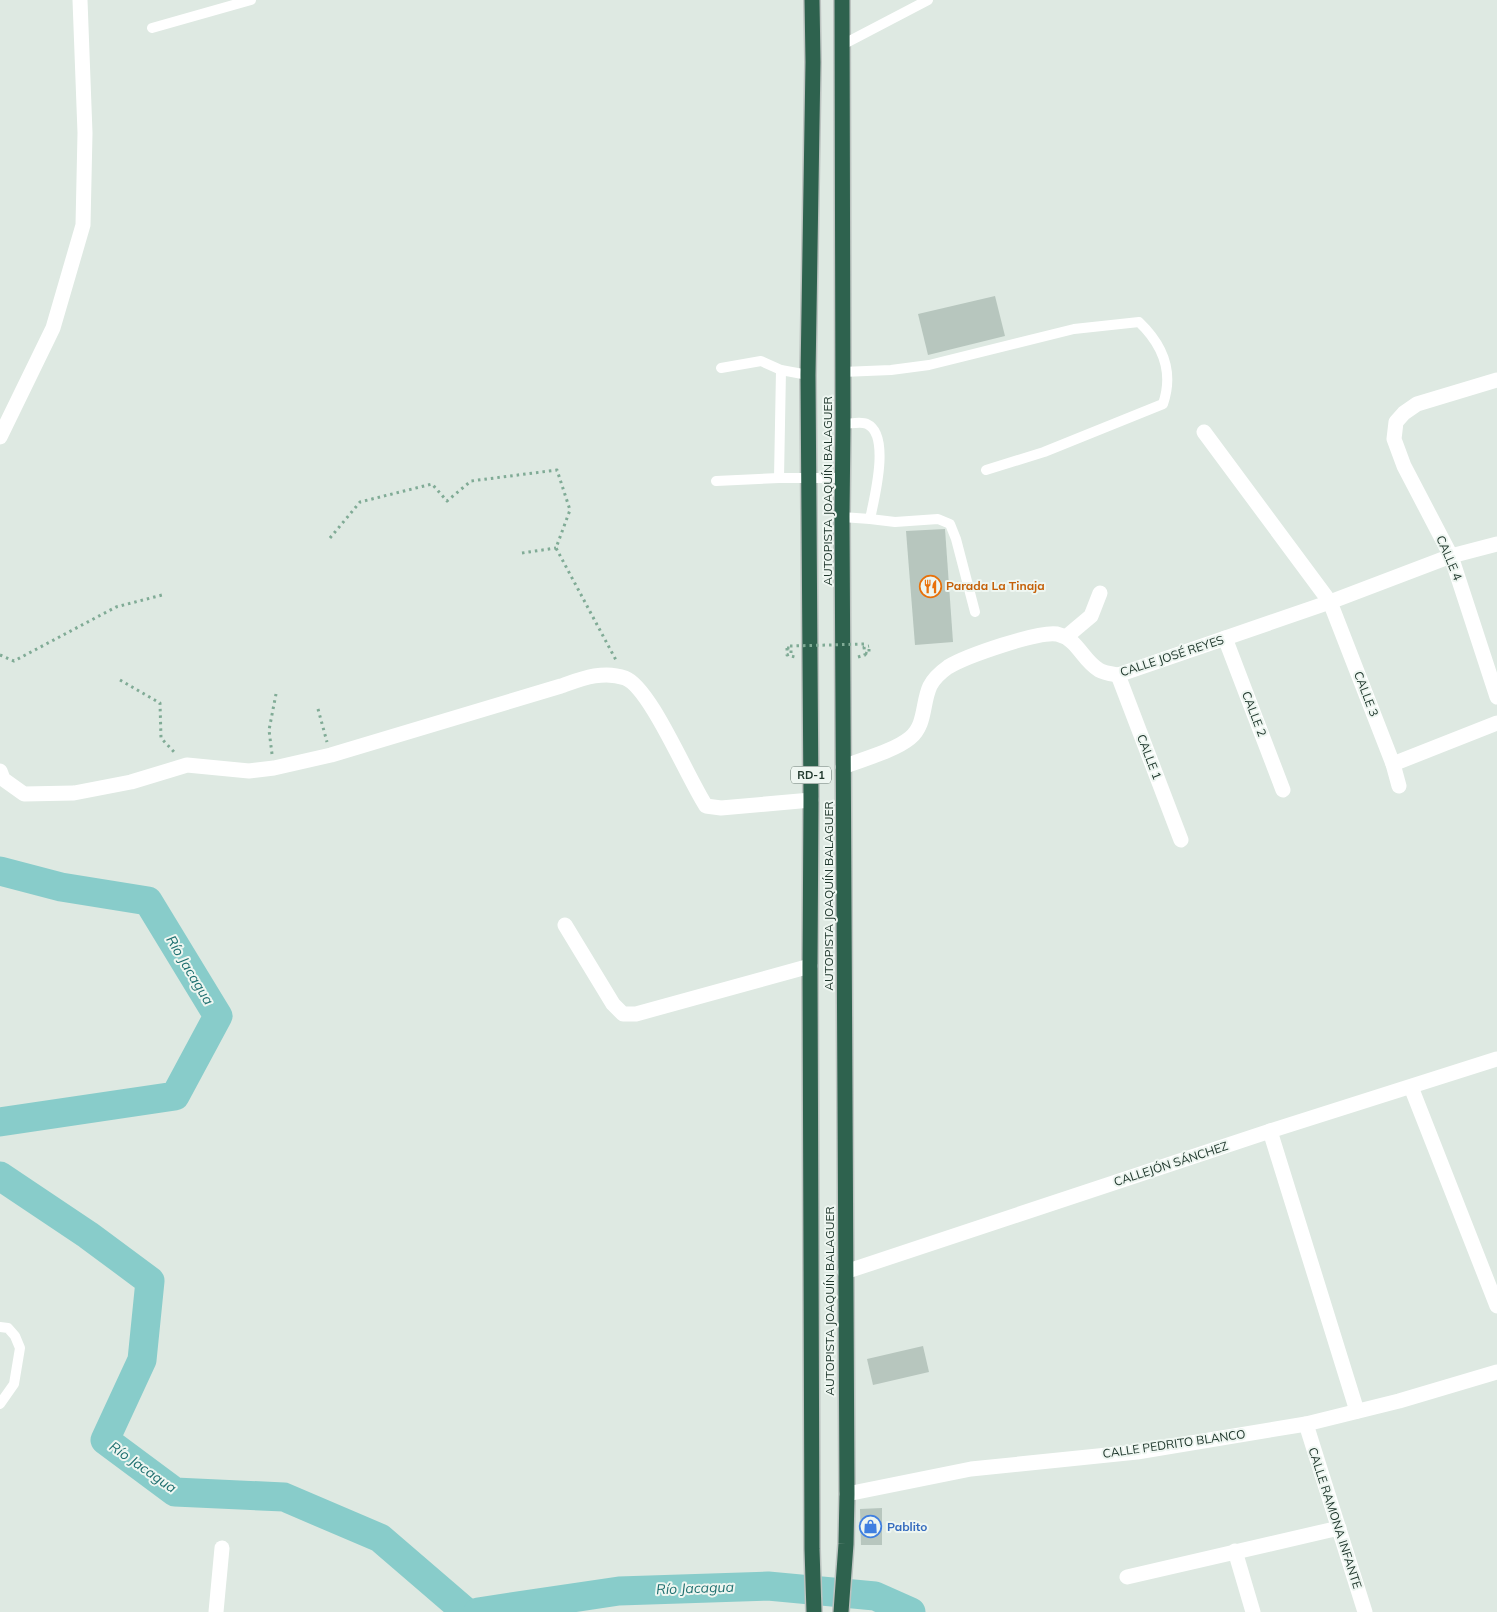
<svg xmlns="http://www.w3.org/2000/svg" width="1497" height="1612" font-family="Mulish,sans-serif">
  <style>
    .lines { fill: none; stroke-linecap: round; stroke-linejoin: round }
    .river { stroke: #88ccca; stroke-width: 29 }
    .building { fill: #b7c6be }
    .highway-casing { stroke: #bcc3c0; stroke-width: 18 }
    .path { stroke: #80ab96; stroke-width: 3; stroke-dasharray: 2.5 4; stroke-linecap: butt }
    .lane { stroke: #fff; stroke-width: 10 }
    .street { stroke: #fff; stroke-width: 15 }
    .highway { stroke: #2e624e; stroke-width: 15 }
    .path-bridge { stroke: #80ab96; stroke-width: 3; stroke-dasharray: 2.5 4; stroke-linecap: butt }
    .labels { text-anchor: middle; stroke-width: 4; stroke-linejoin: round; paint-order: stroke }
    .shield { fill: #eef6f1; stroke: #5e7168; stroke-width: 1 }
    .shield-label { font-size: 11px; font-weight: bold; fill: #20382d }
    .street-label { font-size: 12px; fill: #20382d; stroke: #eef6f1 }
    .food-label { font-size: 12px; font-weight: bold; fill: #c56008; stroke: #eef6f1; text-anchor: start }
    .shop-label { font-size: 12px; font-weight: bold; fill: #366cbe; stroke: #eef6f1; text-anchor: start }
    .water-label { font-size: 14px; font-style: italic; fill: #1e6f6f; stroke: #eef6f1 }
  </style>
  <rect width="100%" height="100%" fill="#dee9e2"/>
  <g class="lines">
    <g class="river">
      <polyline points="0,871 61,887 148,901 218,1016 175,1096 0,1122"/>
      <polyline points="0,1176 88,1235 150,1281 142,1360 105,1440 175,1492 284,1497 380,1538 466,1612"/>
      <polyline points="478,1612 619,1591 768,1586 875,1596 911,1612"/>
    </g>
  </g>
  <g class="building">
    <polygon points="995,296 1005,336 928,355 918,314"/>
    <polygon points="945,529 953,642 915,645 906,531"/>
    <polygon points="923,1346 929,1372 873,1385 867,1359"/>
    <polygon points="882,1508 882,1545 861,1545 860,1509"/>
  </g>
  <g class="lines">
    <defs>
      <g id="highway">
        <polyline points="812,0 813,62 808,375 811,800 810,966 812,1549 814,1612"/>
        <polyline points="841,1612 846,1544 847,1494 842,517 843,424 842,0"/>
      </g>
    </defs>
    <use href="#highway" class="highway-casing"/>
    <g class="path">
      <polyline points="330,538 360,502 432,484 447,501 471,481 557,470 570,510 556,548 617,662"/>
      <polyline points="522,553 556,548"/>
      <polyline points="787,648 791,648 791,656 795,657"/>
      <polyline points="787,648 787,655 790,654"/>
      <polyline points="865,653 869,654 869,646"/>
      <polyline points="0,655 14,661 116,607 162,595"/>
      <polyline points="858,657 865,655 864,647 869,646"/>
      <polyline points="120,680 160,703 161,738 176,754"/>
      <polyline points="318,709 327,742"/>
      <polyline points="272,754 269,730 276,694"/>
    </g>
    <g class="lane">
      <polyline points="152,28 251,0"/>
      <polyline points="842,45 928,0"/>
      <polyline points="721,368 761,361 781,370 808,375"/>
      <path d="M842 372 891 370 929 365 1074 329 1139 322C1163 345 1174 372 1163 404L1044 452 986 470"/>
      <polyline points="779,478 781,370"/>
      <polyline points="716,481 779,478 842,478"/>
      <path d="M842 517 870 519C874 499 891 435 867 424 861 421 850 424 843 424"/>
      <polyline points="870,519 895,522 938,519 950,524 956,539 975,612"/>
      <polyline points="0,1327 8,1328 15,1336 20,1348 14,1384 0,1404"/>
    </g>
    <g class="street">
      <polyline points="1497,380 1417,404 1404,413 1396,422 1394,439 1404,466 1451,556 1497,697"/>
      <polyline points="1204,432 1330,602 1393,764 1399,786"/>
      <polyline points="0,437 53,328 83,225 85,133 80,0"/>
      <polyline points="1066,637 1091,616 1100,593"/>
      <polyline points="1225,638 1283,790"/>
      <polyline points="1118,675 1181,840"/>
      <polyline points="1393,764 1497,723"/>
      <path d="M843 767C863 759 894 751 910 738 926 725 922 703 930 686 934 678 941 672 948 667 966 656 1038 631 1057 634 1078 639 1082 660 1099 670 1104 673 1112 674 1118 675L1330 602 1451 556 1497 544"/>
      <path d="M0 771 3 779 24 794 74 793 131 782 187 765 249 771 274 768 331 755 561 686C581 679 603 670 625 678 650 687 688 779 706 806L721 808 811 800"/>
      <polyline points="565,925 613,1004 623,1014 636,1014 810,966"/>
      <polyline points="1411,1087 1497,1306"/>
      <polyline points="1270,1131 1357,1411"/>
      <polyline points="845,1272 1270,1131 1497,1059"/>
      <polyline points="1306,1424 1365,1612"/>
      <polyline points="847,1494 971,1469 1137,1452 1306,1424 1399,1401 1497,1372"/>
      <polyline points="1235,1551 1253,1612"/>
      <polyline points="1127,1577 1339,1528"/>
      <polyline points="216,1612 222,1548"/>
    </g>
    <use href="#highway" class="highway"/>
    <polyline class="path-bridge" points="790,646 865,644"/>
  </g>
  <defs>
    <symbol id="restaurant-ring" viewBox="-11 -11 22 22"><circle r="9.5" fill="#eef6f1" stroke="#e8710a" stroke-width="1.5"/><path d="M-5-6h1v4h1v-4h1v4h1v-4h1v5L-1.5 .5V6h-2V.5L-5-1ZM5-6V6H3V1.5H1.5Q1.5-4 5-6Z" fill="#e8710a"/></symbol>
    <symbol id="shop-ring" viewBox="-11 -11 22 22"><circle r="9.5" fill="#eef6f1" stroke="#3f7fe0" stroke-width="1.5"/><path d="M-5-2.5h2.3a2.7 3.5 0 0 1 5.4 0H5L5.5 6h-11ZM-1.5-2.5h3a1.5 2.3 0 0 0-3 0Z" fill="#3f7fe0"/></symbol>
  </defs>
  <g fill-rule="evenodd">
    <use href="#restaurant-ring" x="918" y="574" width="25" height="25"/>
    <use href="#shop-ring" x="858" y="1514" width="25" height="25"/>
  </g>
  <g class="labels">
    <rect class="shield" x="791" y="766.5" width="40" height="17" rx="4"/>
    <g class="shield-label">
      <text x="811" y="779">RD-1</text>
    </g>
    <g class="street-label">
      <text transform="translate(828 491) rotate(-90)" y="4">AUTOPISTA JOAQUÍN BALAGUER</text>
      <text transform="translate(1449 558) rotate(67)" y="4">CALLE 4</text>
      <text transform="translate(1172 656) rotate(-18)" y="4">CALLE JOSÉ REYES</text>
      <text transform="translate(1366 694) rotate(69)" y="4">CALLE 3</text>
      <text transform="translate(1254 714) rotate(69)" y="4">CALLE 2</text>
      <text transform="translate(1149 757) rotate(69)" y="4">CALLE 1</text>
      <text transform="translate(829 896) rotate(-90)" y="4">AUTOPISTA JOAQUÍN BALAGUER</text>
      <text transform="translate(1171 1164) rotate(-18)" y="4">CALLEJÓN SÁNCHEZ</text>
      <text transform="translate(830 1301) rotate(-90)" y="4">AUTOPISTA JOAQUÍN BALAGUER</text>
      <text transform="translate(1174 1444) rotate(-8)" y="4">CALLE PEDRITO BLANCO</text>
      <text transform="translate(1335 1518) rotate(72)" y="4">CALLE RAMONA INFANTE</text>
    </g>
    <g class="food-label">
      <text x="946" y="590">Parada La Tinaja</text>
    </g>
    <g class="shop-label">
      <text x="887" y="1531">Pablito</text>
    </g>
    <g class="water-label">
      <text transform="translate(190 970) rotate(59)" y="5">Río Jacagua</text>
      <text transform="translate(143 1467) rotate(35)" y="5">Río Jacagua</text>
      <text transform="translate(695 1588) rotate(-2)" y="5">Río Jacagua</text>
    </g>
  </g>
</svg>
